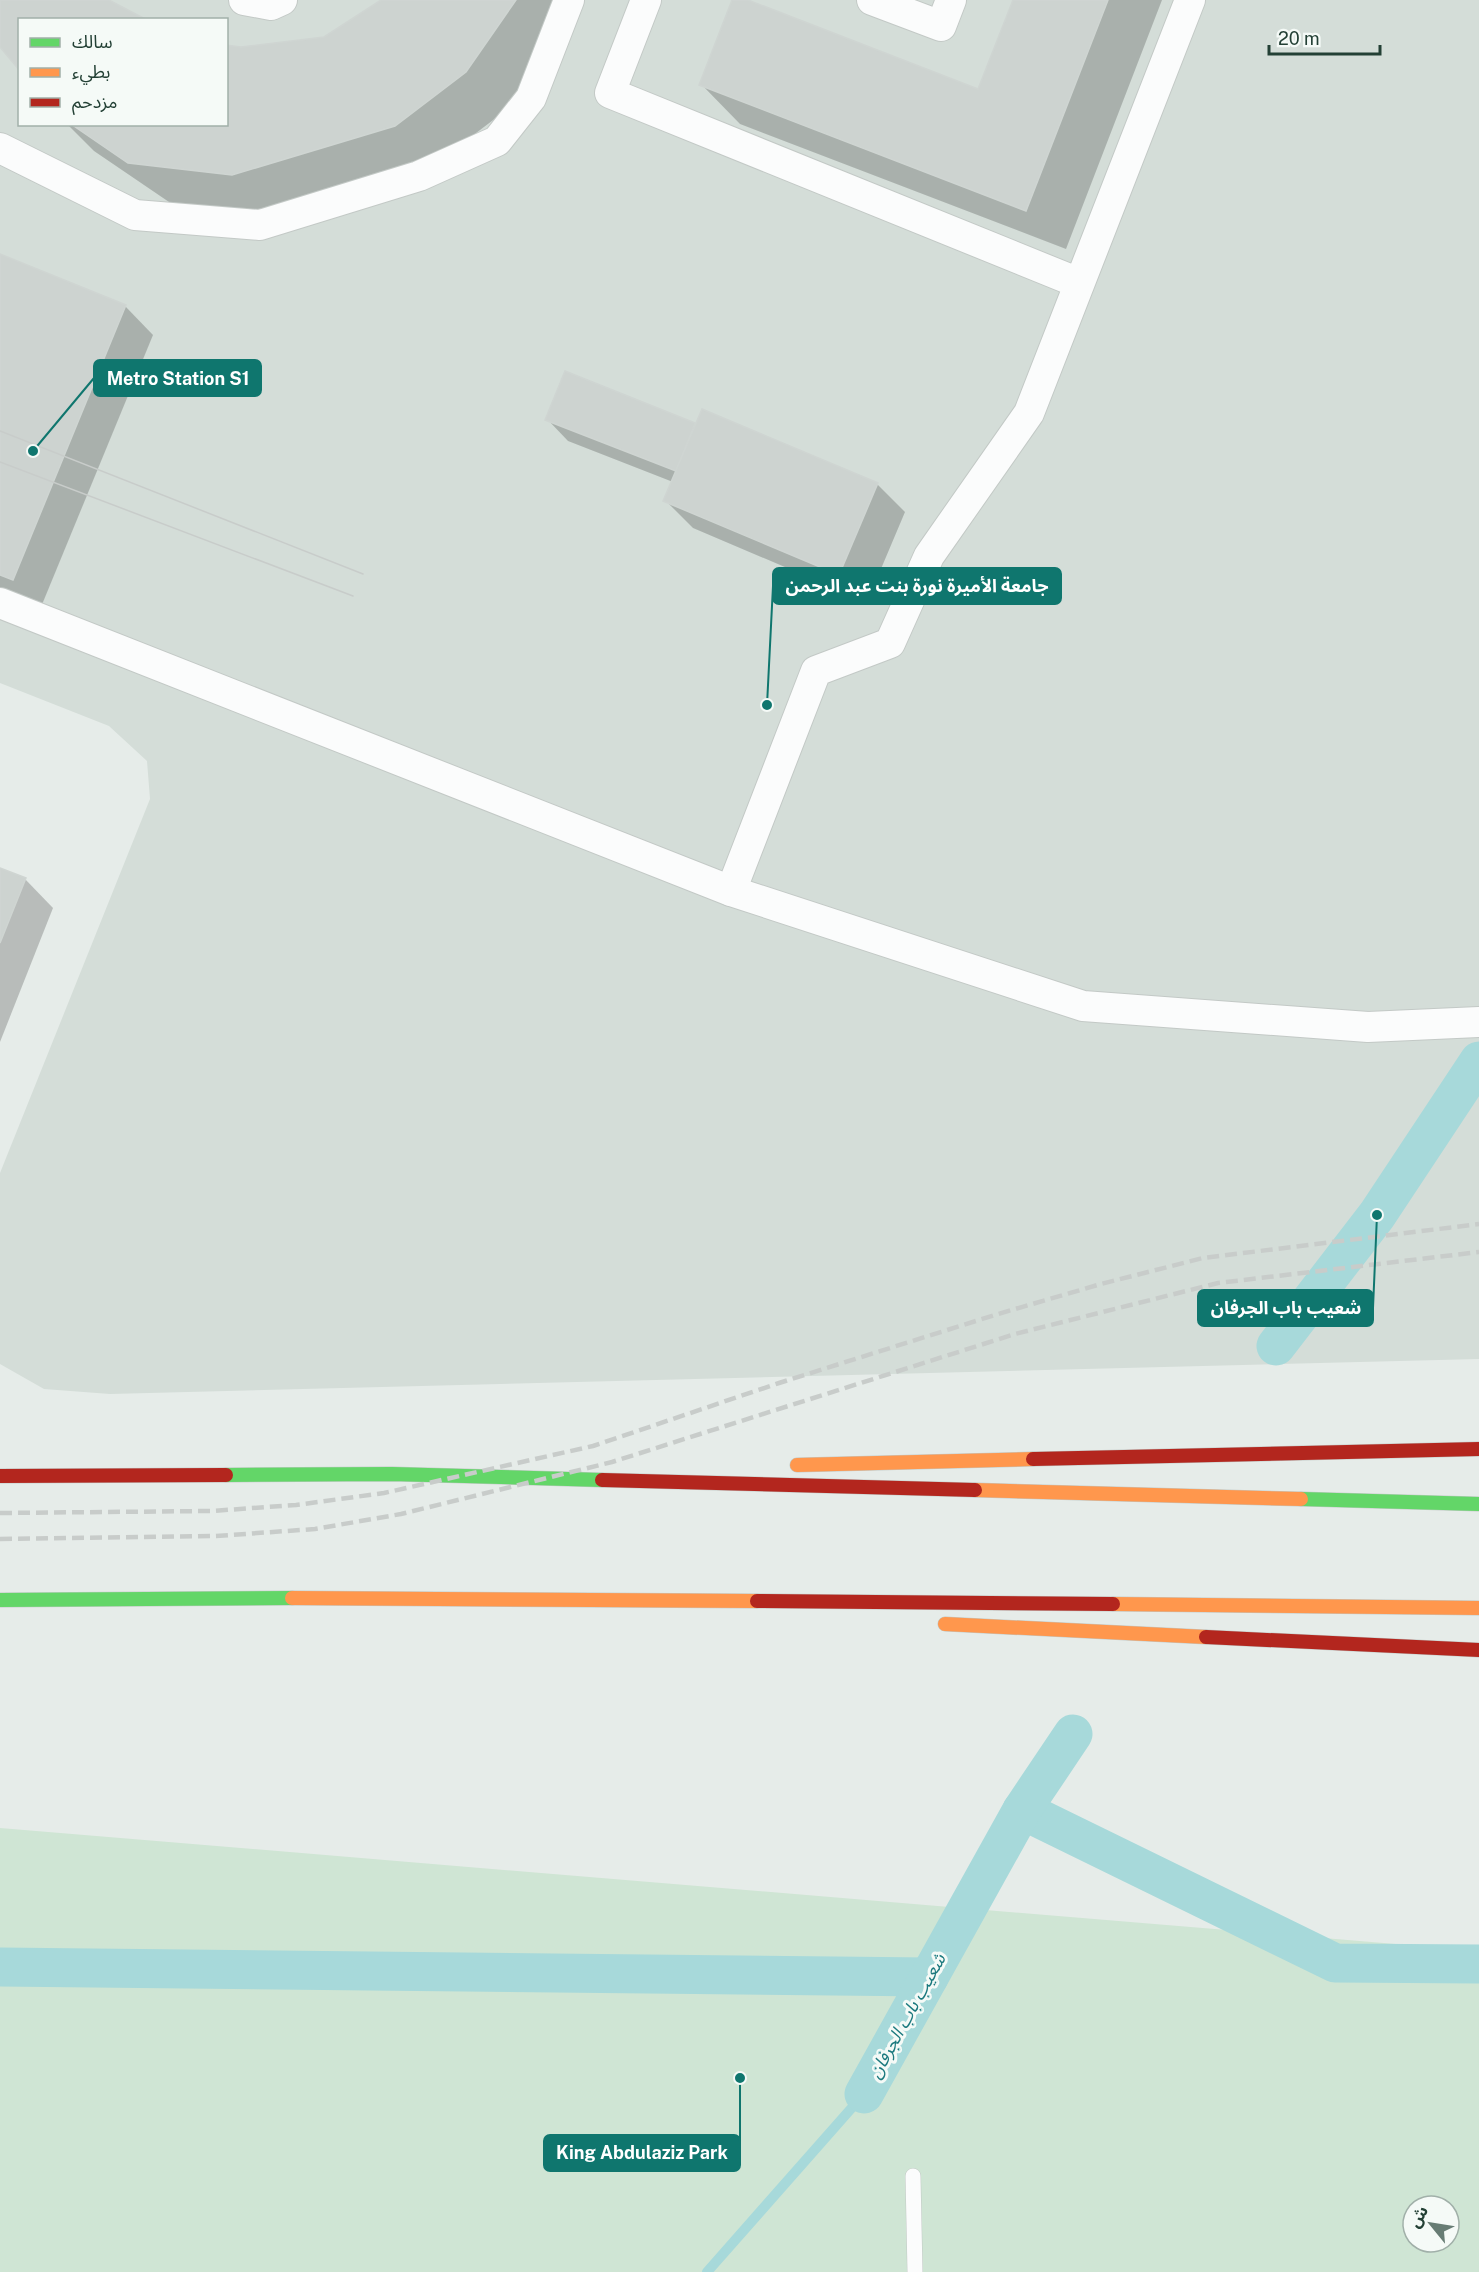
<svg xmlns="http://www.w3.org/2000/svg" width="1479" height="2272" font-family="'Public Sans','Noto Sans Arabic',sans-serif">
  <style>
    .built { fill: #d4ddd8; fill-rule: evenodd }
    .green { fill: #cfe5d4; fill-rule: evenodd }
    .shadow { fill: #0003 }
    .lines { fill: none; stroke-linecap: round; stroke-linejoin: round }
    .stream { stroke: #a7d9da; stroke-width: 10 }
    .canal { stroke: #a7d9da; stroke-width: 39 }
    .building { fill: #cdd3d0; stroke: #cfd5d2; stroke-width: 1.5 }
    .lane-casing { stroke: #c3c9c6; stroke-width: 16 }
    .street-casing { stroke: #c3c9c6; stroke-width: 32 }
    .fast-casing { stroke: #c2c9c6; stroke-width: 15 }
    .slow-casing { stroke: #c2c9c6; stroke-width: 15 }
    .jam-casing { stroke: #c2c9c6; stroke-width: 15 }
    .lane { stroke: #fbfcfc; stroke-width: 15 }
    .street { stroke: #fbfcfc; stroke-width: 30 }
    .fast { stroke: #63d668; stroke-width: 14 }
    .slow { stroke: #ff974d; stroke-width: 14 }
    .jam { stroke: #b3261e; stroke-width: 14 }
    .tram { stroke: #c8ccca; stroke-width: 1.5 }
    .rail { stroke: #c8ccca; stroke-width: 4.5; stroke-dasharray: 12 6; stroke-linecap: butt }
    .labels { text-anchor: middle; stroke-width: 6; stroke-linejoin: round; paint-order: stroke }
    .water-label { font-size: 18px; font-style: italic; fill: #1b797e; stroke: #f5faf7 }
    .leader { fill: none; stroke: #0f766e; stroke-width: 2 }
    .callout-dot { fill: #0f766e; stroke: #f5faf7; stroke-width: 2 }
    .callout { fill: #0f766e; stroke: #0f766e; stroke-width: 2 }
    .callout-label { font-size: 18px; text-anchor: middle; font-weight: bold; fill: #fff }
  </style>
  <rect width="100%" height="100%" fill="#e6ece9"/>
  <path class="built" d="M0 0H1479V1359L110 1394 44 1389 0 1364V1173L150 799 147 761 109 726 0 683ZM20 20H226V124H20Z"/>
  <path class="green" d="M0 1828 1479 1951V2272H0ZM1413 2206H1449V2242H1413Z"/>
  <g class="shadow">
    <polygon points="383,0 583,0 505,111 434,165 272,214 169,202 94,151 67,124 226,124 241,49 324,39"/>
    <polygon points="733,0 744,0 979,91 1014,0 1162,0 1066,249 740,124 701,84"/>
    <polygon points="0,256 125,306 153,335 41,607 0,591"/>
    <polygon points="565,373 696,426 877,484 905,512 867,602 693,528 665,500 673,482 568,441 547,419"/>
    <polygon points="0,870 25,879 53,908 0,1042"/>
  </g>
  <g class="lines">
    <polyline class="stream" points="707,2272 864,2094"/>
    <g class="canal">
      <polyline points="1276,1346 1377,1215 1479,1061"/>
      <polyline points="1022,1810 1335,1963 1479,1964"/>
      <polyline points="0,1967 929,1977"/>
      <polyline points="864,2094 1022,1810 1073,1734"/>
    </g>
  </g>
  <g class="building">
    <polygon points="0,0 109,0 147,20 20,20 20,71 0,47"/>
    <polygon points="381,0 516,0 466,72 395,126 232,175 128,163 71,124 226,124 226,45 241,47 324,37"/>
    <polygon points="732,0 748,0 978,89 1013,0 1108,0 1026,211 699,85"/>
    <polygon points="0,254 126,305 13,580 0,575"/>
    <polygon points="565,371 695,423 676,471 545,420"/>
    <polygon points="702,409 878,483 839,575 663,501"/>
    <polygon points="0,868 26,878 0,943"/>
  </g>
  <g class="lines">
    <defs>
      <polyline id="lane" points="913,2176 915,2272"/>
      <g id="street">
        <polyline points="244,0 271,5 282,0"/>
        <polyline points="646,0 610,93 1079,283"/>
        <polyline points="872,0 941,26 951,0"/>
        <polyline points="0,148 135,215 260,225 419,176 497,141 531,98 569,0"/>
        <polyline points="0,603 731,891 1083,1006 1368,1027 1479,1022"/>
        <polyline points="731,891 816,671 890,643 929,556 1029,413 1190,0"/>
      </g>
      <g id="fast">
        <polyline points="226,1475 392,1474 602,1480"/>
        <polyline points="1301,1499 1479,1504"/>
        <polyline points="0,1600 292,1598"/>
      </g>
      <g id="slow">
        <polyline points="797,1465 1033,1459"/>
        <polyline points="975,1490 1301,1499"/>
        <polyline points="292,1598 757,1601"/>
        <polyline points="1113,1604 1479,1608"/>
        <polyline points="945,1624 1206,1637"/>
      </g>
      <g id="jam">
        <polyline points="1033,1459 1479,1449"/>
        <polyline points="0,1476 226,1475"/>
        <polyline points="602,1480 975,1490"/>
        <polyline points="757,1601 1113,1604"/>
        <polyline points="1206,1637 1479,1650"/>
      </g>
    </defs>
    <use href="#lane" class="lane-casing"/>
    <use href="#street" class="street-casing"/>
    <use href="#fast" class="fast-casing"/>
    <use href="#slow" class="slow-casing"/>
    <use href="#jam" class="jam-casing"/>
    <use href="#lane" class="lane"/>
    <use href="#street" class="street"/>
    <use href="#fast" class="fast"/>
    <use href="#slow" class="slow"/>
    <use href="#jam" class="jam"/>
    <g class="tram">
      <polyline points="0,431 363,574"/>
      <polyline points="0,462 353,596"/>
    </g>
    <g class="rail">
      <polyline points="0,1513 211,1511 296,1505 384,1493 593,1446 779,1383 998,1314 1101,1284 1203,1258 1479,1224"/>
      <polyline points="0,1539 216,1536 315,1529 401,1514 612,1462 1015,1334 1218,1283 1479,1252"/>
    </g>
  </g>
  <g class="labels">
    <g class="water-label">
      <text transform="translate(907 2016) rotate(-61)" y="6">شعيب باب الجرفان</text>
    </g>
  </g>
  <path class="leader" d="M33 451L94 378M767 705L773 586M1377 1215L1373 1308M740 2078L740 2153"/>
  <g class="callout-dot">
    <circle cx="33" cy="451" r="6"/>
    <circle cx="767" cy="705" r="6"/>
    <circle cx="1377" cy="1215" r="6"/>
    <circle cx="740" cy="2078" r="6"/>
  </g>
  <g class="callout">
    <rect x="94" y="360" width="167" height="36" rx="6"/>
    <rect x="773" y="568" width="288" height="36" rx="6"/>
    <rect x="1198" y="1290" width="175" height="36" rx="6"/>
    <rect x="544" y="2135" width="196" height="36" rx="6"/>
  </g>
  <g class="callout-label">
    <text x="178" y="385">Metro Station S1</text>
    <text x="917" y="592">جامعة الأميرة نورة بنت عبد الرحمن</text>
    <text x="1286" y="1314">شعيب باب الجرفان</text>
    <text x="642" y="2159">King Abdulaziz Park</text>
  </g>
  <rect x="18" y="18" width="210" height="108" fill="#f5faf7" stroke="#a1b0a9" stroke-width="1.5"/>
  <rect x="30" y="38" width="30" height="9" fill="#63d668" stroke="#a1b0a9" stroke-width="1.5"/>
  <text x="72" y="48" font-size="18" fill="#234035">سالك</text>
  <rect x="30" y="68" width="30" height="9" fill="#ff974d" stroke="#a1b0a9" stroke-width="1.5"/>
  <text x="72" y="78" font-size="18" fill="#234035">بطيء</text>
  <rect x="30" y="98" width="30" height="9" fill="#b3261e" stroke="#a1b0a9" stroke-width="1.5"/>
  <text x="72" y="108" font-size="18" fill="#234035">مزدحم</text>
  <g transform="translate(1431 2224) rotate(300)"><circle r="28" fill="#f5faf7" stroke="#a1b0a9" stroke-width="1.5"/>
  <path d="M0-4.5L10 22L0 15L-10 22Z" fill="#677c74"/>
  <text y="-9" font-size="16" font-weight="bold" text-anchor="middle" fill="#234035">ش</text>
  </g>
  <path d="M1269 45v9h111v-9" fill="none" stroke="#234035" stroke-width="3"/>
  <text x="1278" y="45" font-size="18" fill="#234035" stroke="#f5faf7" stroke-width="4.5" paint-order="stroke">20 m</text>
</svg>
